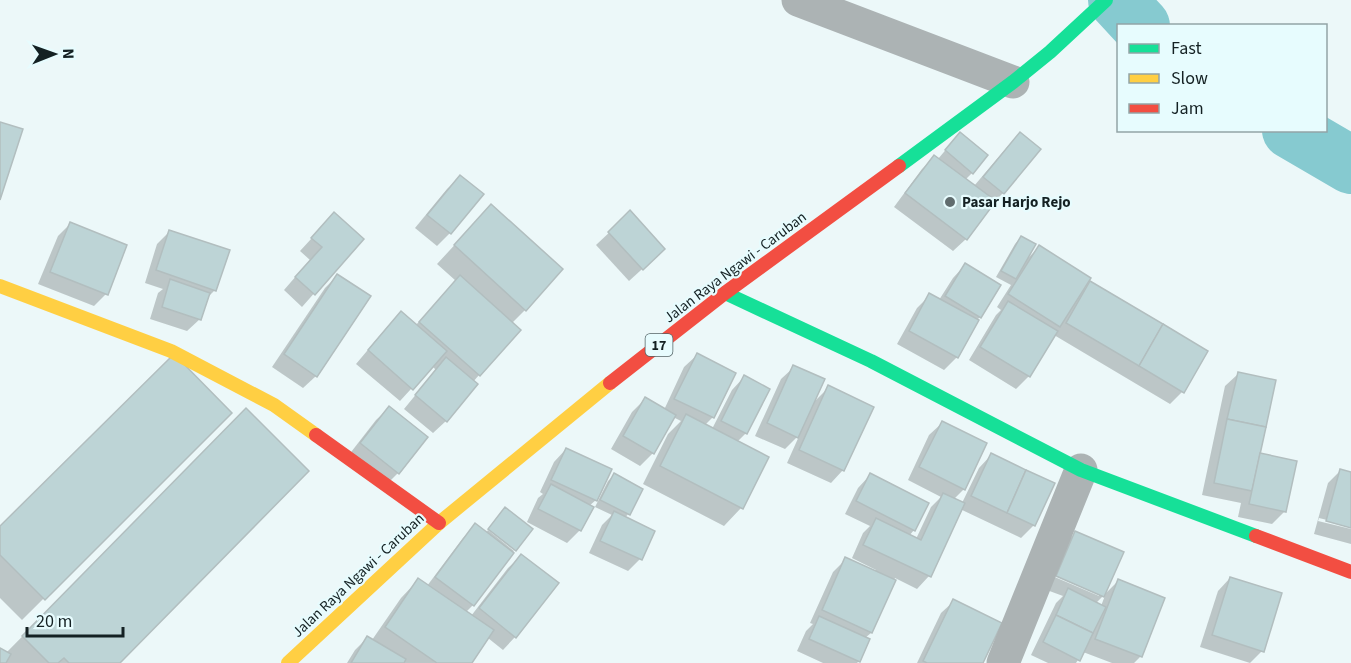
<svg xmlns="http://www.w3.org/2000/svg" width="1351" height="663" font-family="'Source Sans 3',sans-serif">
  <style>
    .shadow { fill: #0003 }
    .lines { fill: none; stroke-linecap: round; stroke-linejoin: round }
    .river { stroke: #86cad0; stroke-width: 58 }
    .building { fill: #bdd4d6; stroke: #b2bebf; stroke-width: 1.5 }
    .street { stroke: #acb3b4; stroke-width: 33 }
    .fast { stroke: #16e098; stroke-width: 14 }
    .slow { stroke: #ffcf43; stroke-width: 14 }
    .jam { stroke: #f24e42; stroke-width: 14 }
    .poi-dot { fill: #606c6e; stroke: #e7fcfe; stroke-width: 2 }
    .labels { text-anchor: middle; stroke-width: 4.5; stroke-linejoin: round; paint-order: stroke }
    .shield { fill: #e7fcfe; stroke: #536365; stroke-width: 1.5 }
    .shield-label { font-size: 14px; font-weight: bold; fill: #142123 }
    .poi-label { font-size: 15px; font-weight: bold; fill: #142123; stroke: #e7fcfe; text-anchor: start }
    .street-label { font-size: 15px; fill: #142123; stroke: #e7fcfe }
  </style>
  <rect width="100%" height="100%" fill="#ecf8f9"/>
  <g class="shadow">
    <polygon points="1020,134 1039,150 1003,193 991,205 966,239 953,251 894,207 922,169 935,157 938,159 954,140 972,173 965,180 974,186 1008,146"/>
    <polygon points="460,177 481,194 450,233 437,246 415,228 447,189"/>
    <polygon points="630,213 651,261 629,281 596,245"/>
    <polygon points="70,224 106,294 94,306 38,284 58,236"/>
    <polygon points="474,224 525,310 512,323 479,375 473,382 446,421 433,433 404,409 436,370 432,366 400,401 356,364 388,326 415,326 456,281 437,264"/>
    <polygon points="322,227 362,239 302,307 284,290 310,260 300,251"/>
    <polygon points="170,231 215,290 207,298 200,319 187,331 150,319 158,293 163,289 145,283 157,244"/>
    <polygon points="1021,237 1026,260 1039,247 1081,292 1091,283 1182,392 1170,404 1054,335 1029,376 1016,389 969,360 996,315 1001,310 997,307 1011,285 996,277 1015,244"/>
    <polygon points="965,265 980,317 976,321 957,357 944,370 897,344 917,308 930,295 939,300 953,278"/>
    <polygon points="337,276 316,376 303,388 272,367 325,288"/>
    <polygon points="697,355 734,374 713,417 705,425 712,429 732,390 744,377 746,433 737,442 741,508 724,526 643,484 668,434 681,421 673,417 653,453 640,466 611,449 632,412 645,399 664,410 684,367"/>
    <polygon points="794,367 812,404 829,387 843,470 831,483 787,463 800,434 785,449 755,436 781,379"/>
    <polygon points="1238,374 1259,454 1285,511 1272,524 1238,517 1241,503 1202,495 1225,386"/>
    <polygon points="389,408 398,473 386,485 348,456 376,420"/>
    <polygon points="246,410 118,663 0,663 0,650 6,653"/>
    <polygon points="230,413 22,620 0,598 0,528"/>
    <polygon points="942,423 964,489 954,499 962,503 979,468 991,455 1034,525 1021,538 960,509 929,576 917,589 895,578 871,633 865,638 859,661 857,663 823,663 797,651 806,631 813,624 810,623 833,572 846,559 875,572 876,570 852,558 863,533 870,526 845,514 858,488 870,475 914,530 909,536 916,539 931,507 941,497 908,480 929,435"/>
    <polygon points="566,449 596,500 589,506 580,530 567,543 527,522 538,498 543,494 540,492 554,462"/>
    <polygon points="1341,470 1351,473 1351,526 1319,518 1318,521 1351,529 1351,544 1314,534 1328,483"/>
    <polygon points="614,475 641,489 628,514 625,518 640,559 628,571 589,553 602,525 612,515 595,507 608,481"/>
    <polygon points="476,525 486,533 488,530 514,551 473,605 466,612 471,616 508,568 521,556 515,637 503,650 488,638 470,663 347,663 355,650 367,638 372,640 401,598 418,580 427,586 463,538"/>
    <polygon points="1076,533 1103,596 1096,603 1101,606 1106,593 1118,581 1163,599 1140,657 1134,663 1112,663 1083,652 1076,663 1048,663 1031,655 1056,603 1063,596 1044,589 1050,575 1099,596 1099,593 1051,572 1063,545"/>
    <polygon points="1230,578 1262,651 1250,663 1200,647 1218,591"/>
    <polygon points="954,601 981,663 917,663 941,613"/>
  </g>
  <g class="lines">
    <g class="river">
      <polyline points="1117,0 1141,26"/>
      <polyline points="1291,130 1351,165"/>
    </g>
  </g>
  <g class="building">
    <polygon points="0,122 23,129 0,200"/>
    <polygon points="960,132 988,155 973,174 945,150"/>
    <polygon points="1020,132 1041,149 1004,194 983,177"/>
    <polygon points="934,155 996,201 967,240 905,193"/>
    <polygon points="460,175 484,194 451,234 427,215"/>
    <polygon points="491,204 563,269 526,311 454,245"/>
    <polygon points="630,210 665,249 643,270 608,232"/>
    <polygon points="334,212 364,239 315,295 295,277 322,247 311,238"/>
    <polygon points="70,222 127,245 108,295 50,272"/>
    <polygon points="169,230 230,250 216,291 156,270"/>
    <polygon points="1021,236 1036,244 1016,279 1001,271"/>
    <polygon points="1039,245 1091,278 1060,327 1008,294"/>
    <polygon points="965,263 1001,285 981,318 945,296"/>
    <polygon points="337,274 371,296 317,377 284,354"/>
    <polygon points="460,275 521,330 480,376 419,322"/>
    <polygon points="170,279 210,293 201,320 162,307"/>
    <polygon points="1090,281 1163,324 1139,366 1066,323"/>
    <polygon points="929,293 979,320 958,358 909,331"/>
    <polygon points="1008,301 1058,331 1030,377 980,347"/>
    <polygon points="401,311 447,351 413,390 368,350"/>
    <polygon points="1163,324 1208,351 1184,393 1139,366"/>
    <polygon points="697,353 736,373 714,418 674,399"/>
    <polygon points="174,354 232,413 45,600 0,555 0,526"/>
    <polygon points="446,357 478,384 447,422 415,395"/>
    <polygon points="793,365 825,379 798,438 767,423"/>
    <polygon points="1238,372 1276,380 1266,427 1227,419"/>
    <polygon points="744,375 770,389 747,434 721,421"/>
    <polygon points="828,385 874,407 844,471 799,450"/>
    <polygon points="645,397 676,415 654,454 623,436"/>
    <polygon points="389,406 428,437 399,474 360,443"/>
    <polygon points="246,408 309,471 120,663 69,663 64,658 58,663 49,663 22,636"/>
    <polygon points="686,414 769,457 743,509 660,466"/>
    <polygon points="1227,419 1266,427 1252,491 1214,483"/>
    <polygon points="942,421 987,443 965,490 919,467"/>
    <polygon points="566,448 612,469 597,501 551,480"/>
    <polygon points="991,453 1026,470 1007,513 971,496"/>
    <polygon points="1260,453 1297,461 1286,512 1249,504"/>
    <polygon points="1340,469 1351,472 1351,528 1326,521"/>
    <polygon points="1026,470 1055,483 1035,526 1007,513"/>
    <polygon points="614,473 643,489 630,515 600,500"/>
    <polygon points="870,473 929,503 915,531 856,501"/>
    <polygon points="551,484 594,507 581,531 538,509"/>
    <polygon points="943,493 965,503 931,577 863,545 876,518 921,540"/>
    <polygon points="505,507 533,529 516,551 488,529"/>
    <polygon points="614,511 655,531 642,560 600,541"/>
    <polygon points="475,523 514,553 474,606 435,577"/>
    <polygon points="1075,531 1124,552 1104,597 1056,576"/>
    <polygon points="521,554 559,583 516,638 479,608"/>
    <polygon points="845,557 896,580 872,633 822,610"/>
    <polygon points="1230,577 1282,593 1264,652 1212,635"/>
    <polygon points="418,578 494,630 472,663 437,663 385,627"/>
    <polygon points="1118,579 1165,598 1142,657 1095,639"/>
    <polygon points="1068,588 1106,607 1093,633 1056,615"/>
    <polygon points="953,599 1002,623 983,663 927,663 923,661"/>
    <polygon points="1056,615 1093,633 1080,661 1043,642"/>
    <polygon points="819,616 870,639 860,662 809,639"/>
    <polygon points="367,636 406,659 404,663 351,663"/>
    <polygon points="0,648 11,654 6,663 0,663"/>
  </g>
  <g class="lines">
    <g class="street">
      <polyline points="798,0 1013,82"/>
      <polyline points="1003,663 1081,470"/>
    </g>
    <g class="fast">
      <polyline points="899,166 1013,82 1050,52 1106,0"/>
      <polyline points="725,293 871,361 1081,470 1256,536"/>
    </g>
    <g class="slow">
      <polyline points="0,286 171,351 274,405 316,435"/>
      <polyline points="288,663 439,523 610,383"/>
    </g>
    <g class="jam">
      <polyline points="610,383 725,293 899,166"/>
      <polyline points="316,435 439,523"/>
      <polyline points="1256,536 1351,572"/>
    </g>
  </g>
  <circle class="poi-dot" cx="950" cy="202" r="6"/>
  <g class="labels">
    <rect class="shield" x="645.5" y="334" width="27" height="22" rx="4.5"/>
    <g class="shield-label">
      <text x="659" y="350">17</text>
    </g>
    <g class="poi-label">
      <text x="962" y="207">Pasar Harjo Rejo</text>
    </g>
    <g class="street-label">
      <text transform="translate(735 267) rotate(-37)" y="5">Jalan Raya Ngawi - Caruban</text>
      <text transform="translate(358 575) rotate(-43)" y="5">Jalan Raya Ngawi - Caruban</text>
    </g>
  </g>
  <rect x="1117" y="24" width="210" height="108" fill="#e7fcfe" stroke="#93a4a6" stroke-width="1.5"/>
  <rect x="1129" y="44" width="30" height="9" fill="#16e098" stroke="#93a4a6" stroke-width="1.5"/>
  <text x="1171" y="54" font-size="18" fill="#142123">Fast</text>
  <rect x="1129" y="74" width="30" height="9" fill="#ffcf43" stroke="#93a4a6" stroke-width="1.5"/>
  <text x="1171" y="84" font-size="18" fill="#142123">Slow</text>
  <rect x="1129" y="104" width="30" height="9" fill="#f24e42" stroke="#93a4a6" stroke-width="1.5"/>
  <text x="1171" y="114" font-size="18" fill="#142123">Jam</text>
  <g transform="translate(54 54) rotate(89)" stroke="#e7fcfe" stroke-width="4.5" paint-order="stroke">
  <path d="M0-4.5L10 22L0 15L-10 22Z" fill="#142123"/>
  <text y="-9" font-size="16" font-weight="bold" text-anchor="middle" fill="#142123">N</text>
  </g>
  <path d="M27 627v9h96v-9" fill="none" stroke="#142123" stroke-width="3"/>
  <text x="36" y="627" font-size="18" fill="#142123" stroke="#e7fcfe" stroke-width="4.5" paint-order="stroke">20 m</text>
</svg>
